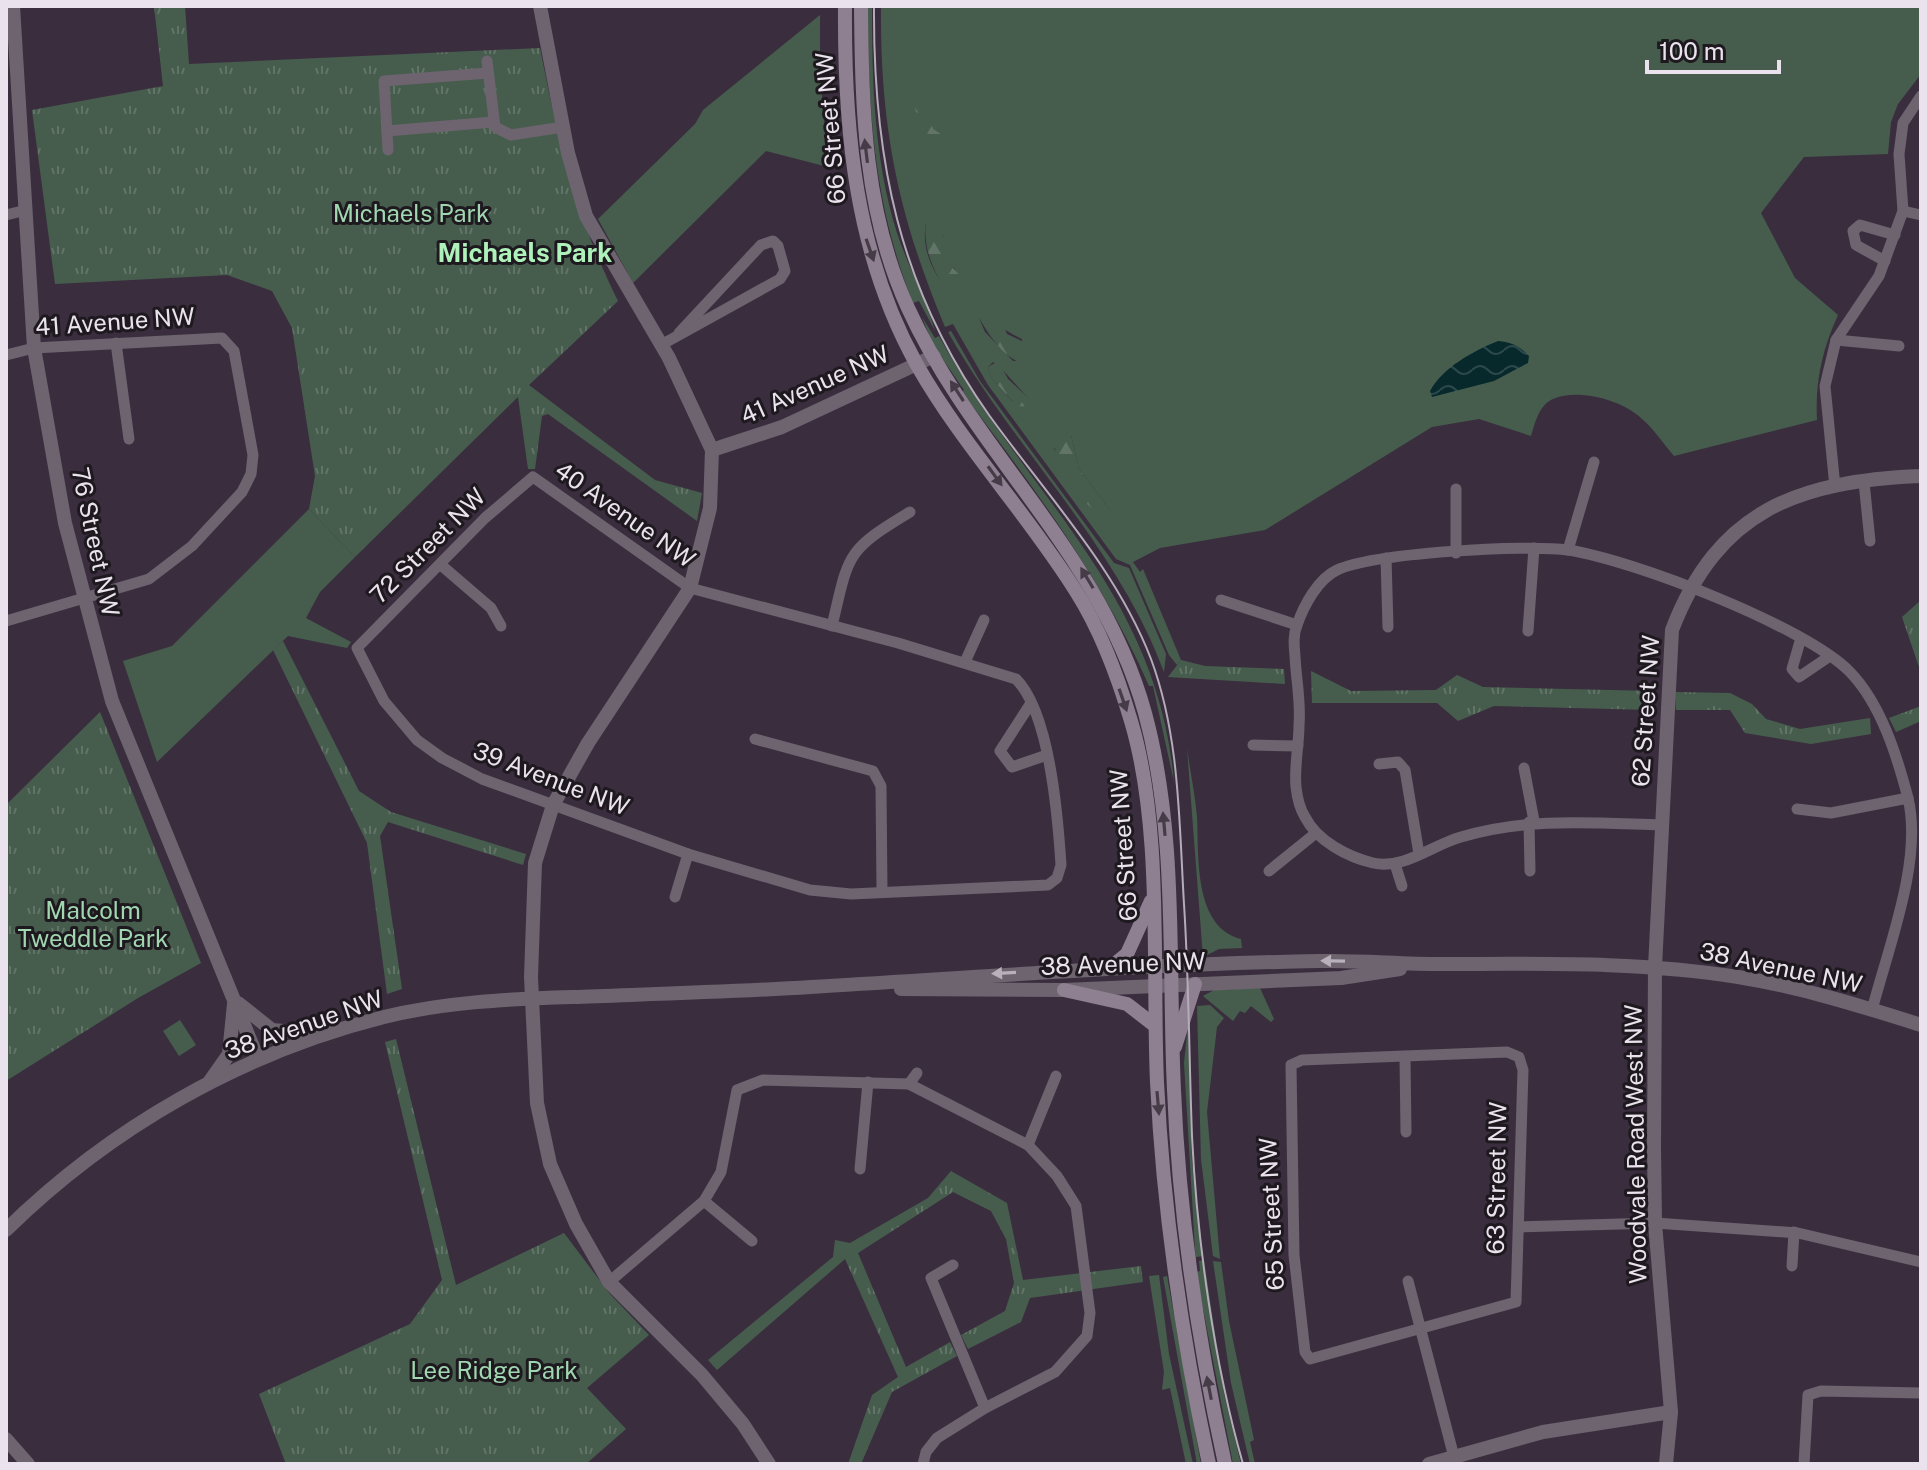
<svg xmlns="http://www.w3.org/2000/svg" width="1927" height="1470" font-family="'Public Sans',sans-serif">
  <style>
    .grass { fill: #465d4d; fill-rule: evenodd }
    .forest { fill: url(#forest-firs) }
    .park { fill: url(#park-tufts) }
    .water { fill: url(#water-waves) }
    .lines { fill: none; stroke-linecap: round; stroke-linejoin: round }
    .minor { stroke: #6d6470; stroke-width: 11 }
    .tertiary { stroke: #6d6470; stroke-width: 14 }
    .secondary { stroke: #8e7f91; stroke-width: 14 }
    .tram { stroke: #b4acb8; stroke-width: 2 }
    .oneway { fill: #453c47 }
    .oneway2 { fill: #b8b0bb }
    .labels { text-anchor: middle; stroke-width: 6; stroke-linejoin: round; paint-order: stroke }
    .street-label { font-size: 24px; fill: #eae3ed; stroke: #1e181f }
    .park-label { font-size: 24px; fill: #a0d6b0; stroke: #1e181f }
    .neighbourhood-label { font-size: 26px; font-weight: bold; fill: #aff1ba; stroke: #1e181f }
  </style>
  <defs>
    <pattern id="forest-firs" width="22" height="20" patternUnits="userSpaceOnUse" patternTransform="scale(2)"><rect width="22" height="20" fill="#465d4d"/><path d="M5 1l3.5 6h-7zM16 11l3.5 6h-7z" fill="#617467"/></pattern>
    <pattern id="park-tufts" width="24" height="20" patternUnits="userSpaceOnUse" patternTransform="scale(2)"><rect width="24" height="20" fill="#465d4d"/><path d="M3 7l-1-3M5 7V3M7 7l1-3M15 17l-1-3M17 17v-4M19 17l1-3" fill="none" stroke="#617467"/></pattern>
    <pattern id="water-waves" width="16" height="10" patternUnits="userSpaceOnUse" patternTransform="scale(2)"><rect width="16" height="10" fill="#07292c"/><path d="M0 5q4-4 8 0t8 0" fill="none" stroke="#2b484b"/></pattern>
  </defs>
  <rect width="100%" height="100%" fill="#3a2e3e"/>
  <g class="grass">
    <path d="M868 6H872C872 83 874 159 897 233 908 266 926 299 935 331L919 301 913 303C874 204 868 112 868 6Z"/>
    <path d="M881 6H1921V74L1898 104 1891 122 1888 154 1804 157 1761 213 1795 278 1838 315C1822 350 1815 382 1817 420L1674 456C1663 443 1653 428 1641 418 1622 400 1578 388 1553 399 1539 405 1535 423 1531 436L1479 419 1432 427 1265 530 1160 548 1133 562 1140 572 1143 569 1181 660 1177 665 1169 655 1130 565 1116 559 988 385 953 324 945 327C898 215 880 127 881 6ZM926 222 944 235C938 248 943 261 955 269L948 291C932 272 921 247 926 222ZM979 318C996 322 1007 332 1022 339L1024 360 1013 361 985 332ZM993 362 999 366 1030 400 1012 401 991 378 988 367ZM1071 435 1079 469 1111 511 1062 465 1054 448Z"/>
    <polygon points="820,15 820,73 828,167 766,151 633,283 598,219 695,124 703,110"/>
    <path d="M922 317 935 338 939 336C1025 495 1157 589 1174 782L1153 686H1149C1102 577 1033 487 962 392L964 390 933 345Z"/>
    <path d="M951 331 980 381 1114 563 1129 568 1166 654 1164 672C1117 545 1014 449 948 332Z"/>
    <polygon points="309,509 355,557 320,592 306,618 351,642 347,648 288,636 157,762 123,661 172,646"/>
    <path d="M1187 748C1190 771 1195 794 1197 817 1199 854 1193 927 1241 939L1242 948 1219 949 1203 957Z"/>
    <polygon points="1260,988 1274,1019 1271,1022 1251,1006 1245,1013 1240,1011 1233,1021 1203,996 1214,990"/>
    <polygon points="1210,1005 1224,1018 1217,1027 1207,1112 1220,1259 1213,1256 1201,1159 1197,1006"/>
    <polygon points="180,1020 196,1045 179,1056 163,1031"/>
    <polygon points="1188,1024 1192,1163 1203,1256 1196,1257 1196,1266 1184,1063"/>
    <polygon points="1204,1260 1224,1394 1241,1464 1233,1464 1196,1272 1200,1271 1199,1261"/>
    <polygon points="1213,1261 1221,1262 1229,1321 1254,1440 1250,1442 1255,1464 1250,1464 1231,1383"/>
    <polygon points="1159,1275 1169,1354 1193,1464 1186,1464 1170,1388 1162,1390 1164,1372 1149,1276"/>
    <polygon points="1167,1276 1201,1464 1197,1464 1163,1277"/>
  </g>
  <g class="forest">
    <polygon points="915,76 922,78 928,110 921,114 916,112 910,83"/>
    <polygon points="929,116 933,129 944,136 945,146 923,140 918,121"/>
    <path d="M935 219 945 231C932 269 977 273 969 305L952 301C937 277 922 252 926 221Z"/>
    <path d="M992 315 994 322 1003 324 1007 334 1024 342V360L1020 362C1003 357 988 333 979 318Z"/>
    <polygon points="998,361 1008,379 1036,405 1034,407 1017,406 991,378 988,367"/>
    <path d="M1057 432 1071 435 1079 469 1111 511 1110 521C1101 520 1068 486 1063 476 1061 472 1051 436 1052 434Z"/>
  </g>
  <g class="park">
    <path d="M154 6H185L189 64 540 48C558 140 576 217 618 301L529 385 655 480 702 493 697 521 548 414 542 416 535 469H528L518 397 355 557 309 509 315 476 292 328 272 291 227 275 55 284 32 110 163 86Z"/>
    <polygon points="1921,600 1921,673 1902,617"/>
    <polygon points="283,641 359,791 391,812 526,854 523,865 388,822 380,836 402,989 387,994 367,843 273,650"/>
    <polygon points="1181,660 1205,666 1284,669 1285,684 1168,677"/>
    <polygon points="1311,671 1351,691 1436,690 1457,675 1483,687 1652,691 1652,710 1494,706 1458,721 1437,703 1312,703"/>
    <polygon points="1675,692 1730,693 1752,704 1766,719 1800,729 1870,718 1871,734 1811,744 1745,733 1730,710 1676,710"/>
    <polygon points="1921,706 1921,721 1896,732 1889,718"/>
    <polygon points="100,712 201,963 138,998 6,1081 6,805"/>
    <polygon points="396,1039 456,1285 564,1233 610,1294 649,1335 587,1388 626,1429 586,1464 286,1464 259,1394 410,1324 442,1280 385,1042"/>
    <polygon points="951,1171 1007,1203 1023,1280 1141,1266 1143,1282 1030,1298 1021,1322 968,1349 961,1335 1005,1311 1014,1283 1006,1239 991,1211 953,1192 858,1253 906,1367 950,1342 957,1356 892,1392 861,1464 848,1464 872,1395 898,1377 845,1259 717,1370 708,1360 833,1257 835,1240 850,1243 928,1198"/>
  </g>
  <path class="water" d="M1498 341C1512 342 1519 346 1529 356L1528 363 1494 381 1432 397 1430 391C1442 368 1473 351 1498 341Z"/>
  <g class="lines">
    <g class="minor">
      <polyline points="487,61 495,127 511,135 563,127"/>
      <polyline points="387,131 493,122"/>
      <polyline points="388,150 384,81 488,73"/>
      <polyline points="1903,211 1921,215"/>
      <polyline points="6,215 26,210"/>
      <polyline points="1885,261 1856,245 1853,231 1860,225 1895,235"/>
      <polyline points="1836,340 1899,346"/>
      <polyline points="116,343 129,439"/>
      <polyline points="661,345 780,279 785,271 778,246 773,241 761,245 679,333"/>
      <polyline points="6,355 34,348 222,338 234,351 253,455 251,474 242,492 192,546 149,579 6,621"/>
      <path d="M533 477 690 588 898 643 1016 679C1050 713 1058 818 1061 865L1057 878 1048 885 851 894 810 890 688 854 482 779 442 758 417 740 384 701 357 648 485 518Z"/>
      <polyline points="1864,482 1870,541"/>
      <polyline points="1835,487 1825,386 1836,340 1879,276 1903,211 1899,154 1903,123 1921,96"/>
      <polyline points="1456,489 1456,553"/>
      <polyline points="1568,550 1594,462"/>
      <polyline points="1386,558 1388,627"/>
      <polyline points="441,565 491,608 501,626"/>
      <polyline points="1221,600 1297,625"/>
      <path d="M832 626C849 554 845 551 910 512"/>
      <polyline points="1528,631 1534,548"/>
      <polyline points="1801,638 1792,669 1799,677 1830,656"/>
      <polyline points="965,662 984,620"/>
      <polyline points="1031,703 1000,751 1012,767 1047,755"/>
      <polyline points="755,739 873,771 881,786 882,891"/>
      <polyline points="1253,745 1298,746"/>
      <polyline points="1379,764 1398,762 1405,770 1419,854"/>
      <polyline points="1524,768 1534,821"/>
      <polyline points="1797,809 1831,813 1908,798"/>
      <polyline points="1529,822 1530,871"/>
      <path d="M1661 825C1593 823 1527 817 1461 837 1432 845 1404 870 1373 863 1348 857 1317 841 1305 817 1300 809 1297 796 1296 787 1294 767 1299 745 1299 725 1301 701 1296 679 1295 656 1294 645 1293 635 1297 625 1304 605 1318 579 1337 570 1373 553 1527 544 1568 550 1633 560 1805 626 1850 672 1881 704 1897 756 1908 798 1923 861 1888 948 1872 1010"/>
      <polyline points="1395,864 1402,886"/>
      <polyline points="1269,871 1316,833"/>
      <polyline points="675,897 688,854"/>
      <polygon points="1507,1052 1519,1057 1523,1070 1516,1302 1310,1359 1305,1352 1294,1255 1291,1065 1302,1060"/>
      <polyline points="1405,1058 1406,1132"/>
      <polyline points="909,1084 917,1073"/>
      <polyline points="1028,1145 1056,1076"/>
      <polyline points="860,1169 868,1082"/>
      <polyline points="704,1201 752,1241"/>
      <polyline points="1519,1227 1655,1223 1798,1233 1921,1262"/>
      <polyline points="953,1265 931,1278 985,1408"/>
      <polyline points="1792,1266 1794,1232"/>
      <polyline points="1408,1281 1454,1457"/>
      <polyline points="609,1282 704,1201 721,1172 737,1090 763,1080 909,1084 1028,1145 1057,1176 1076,1206 1090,1313 1087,1336 1055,1372 985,1408 937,1438 926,1452 923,1464"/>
      <polyline points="1804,1464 1808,1395 1821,1391 1921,1393"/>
    </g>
    <g class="tertiary">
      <polyline points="13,6 34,348 65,523 112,701 258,1059"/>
      <polyline points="540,6 568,153 586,216 669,358 712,450 710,508 690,588 588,743 553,805 535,863 531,977 537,1103 550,1164 576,1224 609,1282 702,1375 743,1424 769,1464"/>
      <polyline points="712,450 782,427 934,356"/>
      <polyline points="901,989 1064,990 1341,978 1400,969"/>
      <polyline points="238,1003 272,1030 319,1034"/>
      <polyline points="210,1081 229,1054 234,1004"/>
      <path d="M6 1230C111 1127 241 1053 384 1017 444 1002 510 999 572 997 652 994 732 992 811 987 981 977 1150 964 1319 961 1359 960 1399 964 1439 964 1539 964 1638 961 1738 977 1800 987 1861 1006 1921 1025"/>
      <polyline points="6,1439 28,1464"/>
      <polyline points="1429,1464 1543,1432 1671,1412"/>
      <path d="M1666 1464 1671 1412 1655 1223 1654 1148 1655 967 1672 630C1718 510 1798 481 1921 476"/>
    </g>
    <g class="secondary">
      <path d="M845 6C844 130 855 254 917 365 963 446 1028 514 1077 593 1101 631 1118 677 1131 721 1163 828 1152 969 1157 1082 1163 1210 1182 1338 1209 1464"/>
      <path d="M861 6C862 110 864 212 908 308 975 455 1100 551 1145 713 1178 835 1168 965 1174 1090 1179 1216 1198 1341 1225 1464"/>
      <polyline points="1110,968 1127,954 1151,901"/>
      <polyline points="1064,990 1127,1004 1154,1025"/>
      <polyline points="1175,1047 1195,984"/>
    </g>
    <path class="tram" d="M874 6C873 159 899 288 989 415 1045 493 1116 568 1151 659 1180 737 1179 822 1184 904 1189 981 1189 1058 1192 1136 1197 1240 1214 1363 1243 1464"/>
  </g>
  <defs><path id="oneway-solid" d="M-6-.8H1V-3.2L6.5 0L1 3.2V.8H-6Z" transform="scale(2)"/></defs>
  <g class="oneway">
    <use href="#oneway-solid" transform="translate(866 151) rotate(-97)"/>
    <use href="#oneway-solid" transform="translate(870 250) rotate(71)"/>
    <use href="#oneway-solid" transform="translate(957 391) rotate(-123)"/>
    <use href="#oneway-solid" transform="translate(995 476) rotate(54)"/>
    <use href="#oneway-solid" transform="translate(1087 578) rotate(-121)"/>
    <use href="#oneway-solid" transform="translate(1123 700) rotate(71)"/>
    <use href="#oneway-solid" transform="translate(1164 824) rotate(-95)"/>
    <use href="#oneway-solid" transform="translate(1158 1103) rotate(85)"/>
    <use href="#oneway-solid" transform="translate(1209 1388) rotate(-101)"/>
  </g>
  <g class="oneway2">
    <use href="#oneway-solid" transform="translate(1333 961) rotate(-179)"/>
    <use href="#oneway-solid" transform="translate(1004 973) rotate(177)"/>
  </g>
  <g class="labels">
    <g class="street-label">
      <text transform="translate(831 128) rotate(-95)" y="8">66 Street NW</text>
      <text transform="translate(115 322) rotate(-4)" y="8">41 Avenue NW</text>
      <text transform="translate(815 385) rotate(-24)" y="8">41 Avenue NW</text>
      <text transform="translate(625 515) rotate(35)" y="8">40 Avenue NW</text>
      <text transform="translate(95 542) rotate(78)" y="8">76 Street NW</text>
      <text transform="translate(428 546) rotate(-45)" y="8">72 Street NW</text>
      <text transform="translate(1646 711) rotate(-86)" y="8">62 Street NW</text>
      <text transform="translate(551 779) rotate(21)" y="8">39 Avenue NW</text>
      <text transform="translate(1124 845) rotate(-94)" y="8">66 Street NW</text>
      <text transform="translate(1123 964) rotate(-2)" y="8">38 Avenue NW</text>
      <text transform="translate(1781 968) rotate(12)" y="8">38 Avenue NW</text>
      <text transform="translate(304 1025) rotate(-19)" y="8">38 Avenue NW</text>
      <text transform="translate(1636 1144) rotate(-91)" y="8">Woodvale Road West NW</text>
      <text transform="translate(1497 1178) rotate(-89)" y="8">63 Street NW</text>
      <text transform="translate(1272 1214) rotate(-93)" y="8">65 Street NW</text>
    </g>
    <g class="park-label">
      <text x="411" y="222">Michaels Park</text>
      <text x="93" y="919">Malcolm<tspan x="93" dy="28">Tweddle Park</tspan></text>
      <text x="494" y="1379">Lee Ridge Park</text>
    </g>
    <g class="neighbourhood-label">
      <text x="525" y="262">Michaels Park</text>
    </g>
  </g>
  <rect width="1927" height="1470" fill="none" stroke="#eae3ed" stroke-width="16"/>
  <path d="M1647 60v12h132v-12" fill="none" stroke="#eae3ed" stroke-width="4"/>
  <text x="1659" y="60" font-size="24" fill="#eae3ed" stroke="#1e181f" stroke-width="6" paint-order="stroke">100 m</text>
</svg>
